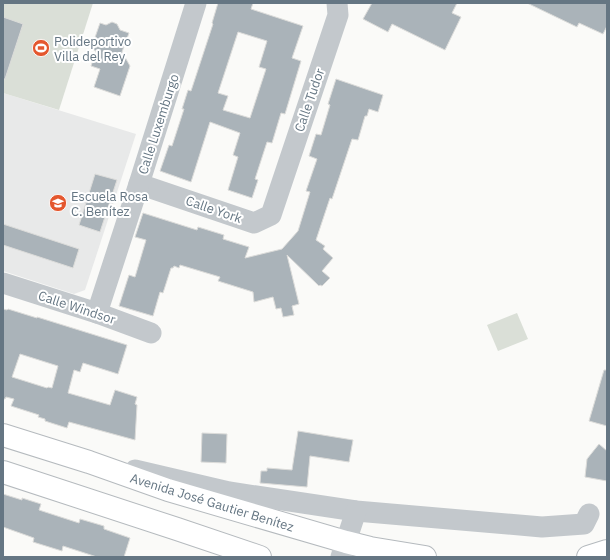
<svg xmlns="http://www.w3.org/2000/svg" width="610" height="560" font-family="'IBM Plex Sans',sans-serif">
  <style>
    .built { fill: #e8e9e9 }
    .green { fill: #dadfd7 }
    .building { fill: #aab3b9; stroke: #dcdcda; fill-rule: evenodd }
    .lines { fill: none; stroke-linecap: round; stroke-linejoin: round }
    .major-casing { stroke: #b5babe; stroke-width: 24 }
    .minor { stroke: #c3c8cc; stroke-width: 21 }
    .major { stroke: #fff; stroke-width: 22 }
    .labels { text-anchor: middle; stroke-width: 4; stroke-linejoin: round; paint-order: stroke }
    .poi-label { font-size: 13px; fill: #657683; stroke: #fff; text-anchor: start }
    .street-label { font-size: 13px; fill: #657683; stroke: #fff }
  </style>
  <rect width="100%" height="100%" fill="#fafaf8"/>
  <polygon class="built" points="3,93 136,134 85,290 74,294 3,271"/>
  <g class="green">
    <polygon points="3,3 93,3 59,110 3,93"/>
    <polygon points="517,313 528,339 498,351 487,325"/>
  </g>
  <g class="building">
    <path d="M218 3H253L251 9 303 26 292 58 301 61 285 114 281 113 272 143 267 142 255 179 258 180 252 198 228 190 238 157 233 155 240 133 210 122 191 182 160 171 169 145 172 146 184 109H182L188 90 191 91 213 24 212 23ZM238 32 267 41 259 67 266 69 250 118 223 110 228 96 218 93Z"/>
    <polygon points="372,3 457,3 452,13 461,17 445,50 392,24 388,32 363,19"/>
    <polygon points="527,3 607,3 607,26 603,34 579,23 577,27"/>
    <polygon points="3,17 23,24 5,79 3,79"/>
    <polygon points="112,22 117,24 120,30 129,33 122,52 130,66 120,96 94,87 100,69 91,66 96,51 91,49 100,23 106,25"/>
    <polygon points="336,79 383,95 378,112 369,109 367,116 365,116 358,140 352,139 332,199 330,198 316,240 325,246 323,249 333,258 322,271 330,278 322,286 320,285 319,286 287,255 299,304 292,306 294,315 283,317 281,308 276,309 273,297 254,302 253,292 218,281 220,277 180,265 179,268 174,266 173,268 171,268 163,293 160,292 153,316 119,306 129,275 135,277 146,240 135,237 143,213 197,230 198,227 224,235 223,239 249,247 245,258 282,249 298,231 310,192 306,191 317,159 309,156 316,134 321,135 330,105 328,104"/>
    <polygon points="95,174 117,180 100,232 79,225"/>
    <polygon points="3,224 79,249 73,268 3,245"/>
    <path d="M3 309 7 310 8 309 37 318V317L127 345 118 374 83 363 80 372 74 370 68 393 110 405 115 390 137 397 135 404 137 405 135 440 69 422 67 428 45 421V419L38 417 39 415 11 406 14 399 6 397 5 399H3ZM20 354 58 366 52 388 48 387 47 388 12 377Z"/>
    <polygon points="604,370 607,370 607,426 589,421"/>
    <polygon points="298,431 353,440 349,462 310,456 307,487 260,483 261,471 267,471 267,468 292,470"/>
    <polygon points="202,433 227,434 226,463 201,462"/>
    <polygon points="599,444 607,451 607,481 585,477 587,459"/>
    <polygon points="3,494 22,500 22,498 41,504 39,510 79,523 80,519 104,526 104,529 130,538 124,557 97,557 63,546 62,551 33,542 34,538 3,527"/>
  </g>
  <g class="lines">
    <defs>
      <g id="major">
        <polyline points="3,435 89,462 168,490 346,542 370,548 425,557"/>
        <polyline points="3,472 177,529 260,557"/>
        <polyline points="588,557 607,551"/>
      </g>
    </defs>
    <use href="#major" class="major-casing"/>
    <g class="minor">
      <polyline points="139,184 254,223 271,215 338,15 337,3"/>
      <polyline points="3,283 97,313 151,333"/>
      <polyline points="97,313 139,184 196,3"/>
      <polyline points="135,470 229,492 356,511 542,527 584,524 589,514"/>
      <polyline points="341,557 356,511"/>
    </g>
    <use href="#major" class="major"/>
  </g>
  <defs>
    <symbol id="stadium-disc" viewBox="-11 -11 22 22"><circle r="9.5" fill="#e4572e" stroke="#fff"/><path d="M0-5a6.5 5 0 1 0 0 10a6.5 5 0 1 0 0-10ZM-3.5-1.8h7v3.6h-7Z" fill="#fff"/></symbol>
    <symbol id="school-disc" viewBox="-11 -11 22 22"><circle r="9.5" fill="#e4572e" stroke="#fff"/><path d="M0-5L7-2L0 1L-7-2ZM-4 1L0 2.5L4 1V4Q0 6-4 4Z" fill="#fff"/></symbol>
  </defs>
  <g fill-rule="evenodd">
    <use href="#stadium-disc" x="31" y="38" width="20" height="20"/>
    <use href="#school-disc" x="48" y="193" width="20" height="20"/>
  </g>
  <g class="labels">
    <g class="poi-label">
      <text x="54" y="46">Polideportivo<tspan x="54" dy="15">Villa del Rey</tspan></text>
      <text x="71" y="201">Escuela Rosa<tspan x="71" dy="15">C. Benítez</tspan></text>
    </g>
    <g class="street-label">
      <text transform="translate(309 100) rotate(-71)" y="5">Calle Tudor</text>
      <text transform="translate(158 124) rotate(-72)" y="5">Calle Luxemburgo</text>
      <text transform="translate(214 209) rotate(19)" y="5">Calle York</text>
      <text transform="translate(77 307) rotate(18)" y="5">Calle Windsor</text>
      <text transform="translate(212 502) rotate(17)" y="5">Avenida José Gautier Benítez</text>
    </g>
  </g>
  <rect width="610" height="560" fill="none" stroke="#657683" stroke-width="8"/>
</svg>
